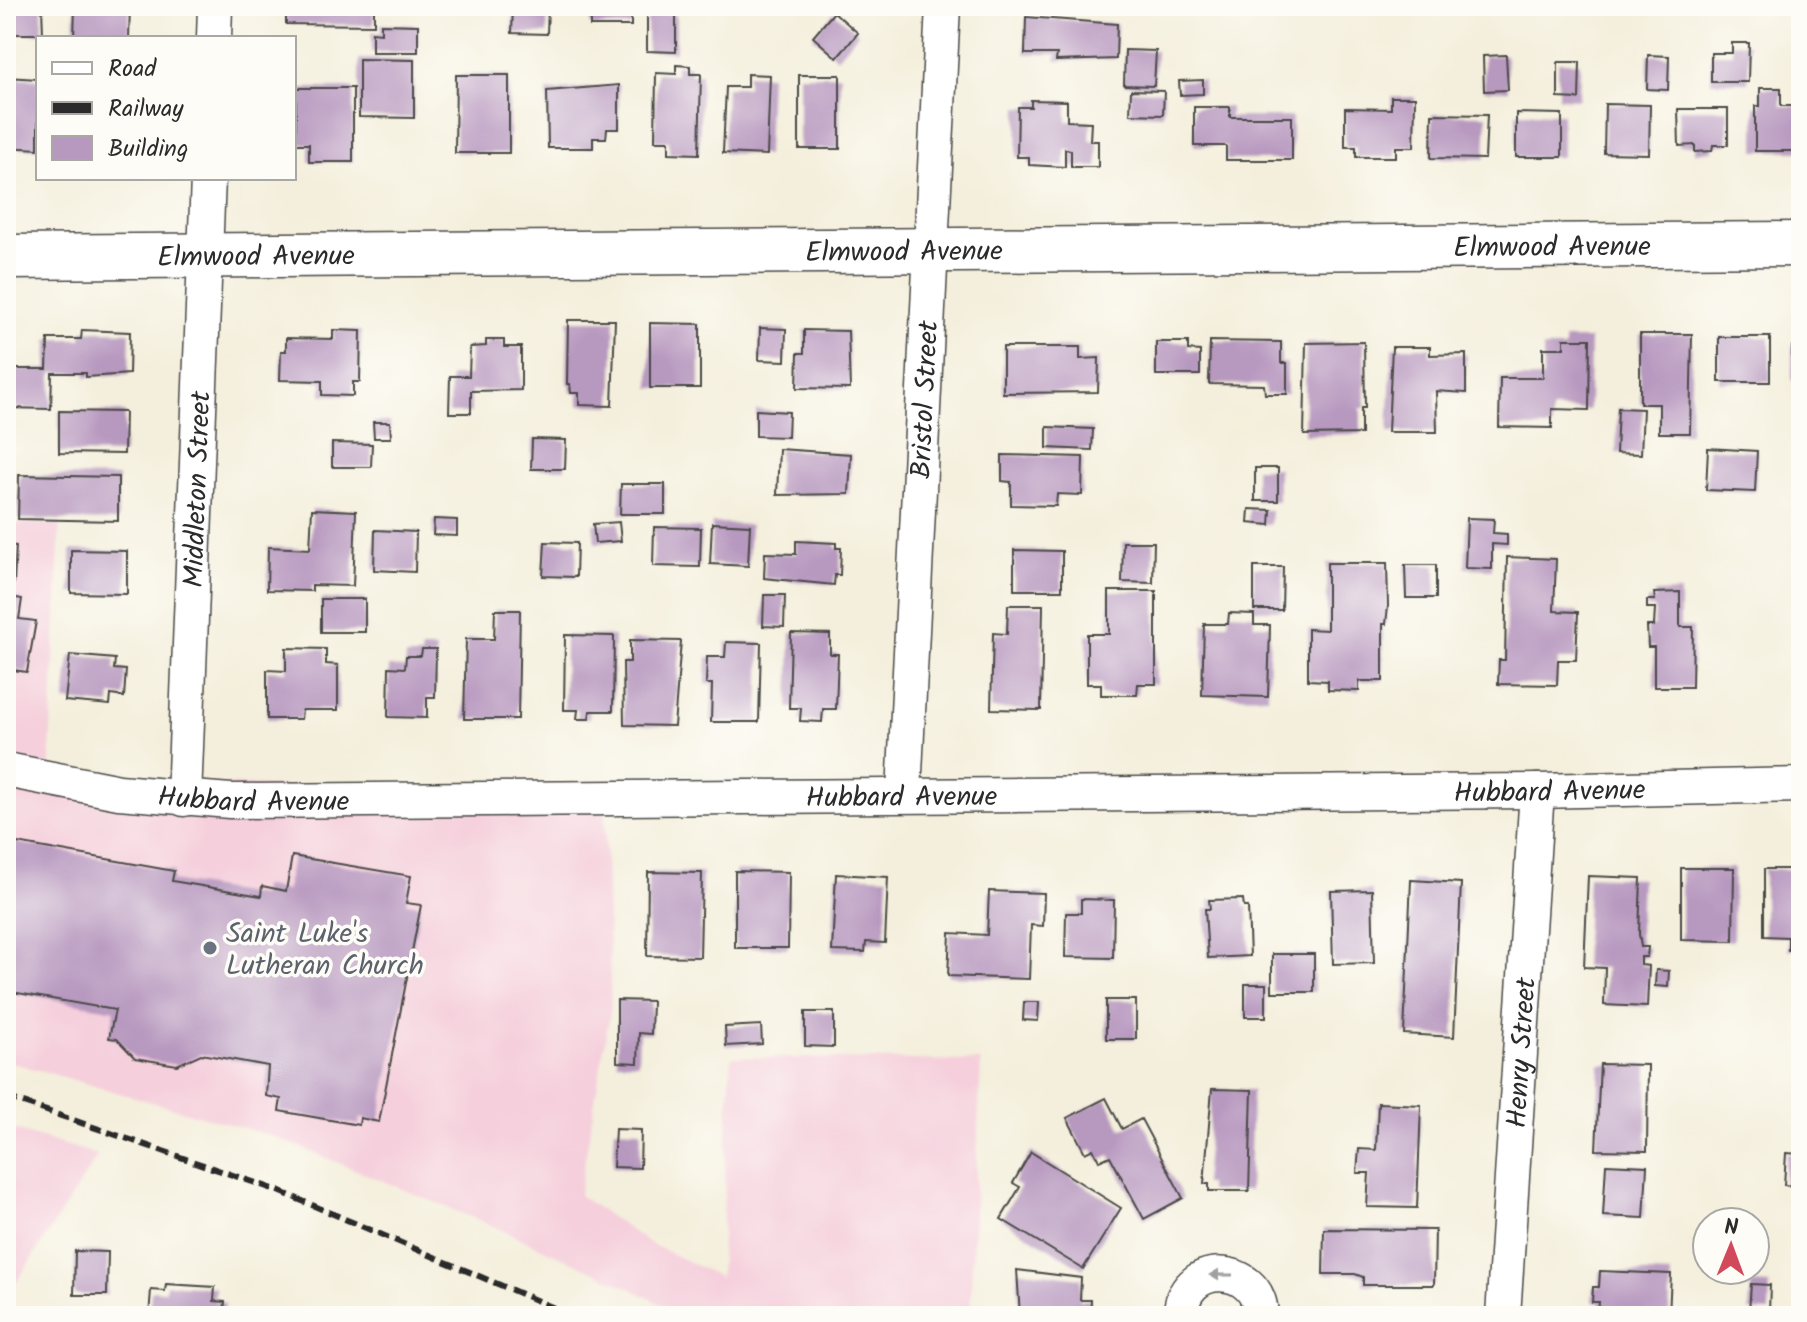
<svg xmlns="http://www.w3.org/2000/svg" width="1807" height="1322" font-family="Kalam,sans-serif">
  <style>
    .built { fill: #f5cfdc }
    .building { fill: #b798bf }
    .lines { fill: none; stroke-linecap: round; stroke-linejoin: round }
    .minor-casing { stroke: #494846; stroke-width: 37 }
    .tertiary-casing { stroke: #494846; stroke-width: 47 }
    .minor { stroke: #fff; stroke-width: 34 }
    .tertiary { stroke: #fff; stroke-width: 44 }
    .rail { stroke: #2b2b2b; stroke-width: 6; stroke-dasharray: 12 6; stroke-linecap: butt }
    .oneway { fill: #a0a0a0 }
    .worship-dot { fill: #6b7280; stroke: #fdfcf7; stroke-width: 3 }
    .labels { text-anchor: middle; stroke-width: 7; stroke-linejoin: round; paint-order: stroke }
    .street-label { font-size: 28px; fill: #2b2b2b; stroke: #fdfcf7 }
    .worship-label { font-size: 28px; fill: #5b616d; stroke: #fdfcf7; text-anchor: start }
  </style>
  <rect width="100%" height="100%" fill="#fdfcf7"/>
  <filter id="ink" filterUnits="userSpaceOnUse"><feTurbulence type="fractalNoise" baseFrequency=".0125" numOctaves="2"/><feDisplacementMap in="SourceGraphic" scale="16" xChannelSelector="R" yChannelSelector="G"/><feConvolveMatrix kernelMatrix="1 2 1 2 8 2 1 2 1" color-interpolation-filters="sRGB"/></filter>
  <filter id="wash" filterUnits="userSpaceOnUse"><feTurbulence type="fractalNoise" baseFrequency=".006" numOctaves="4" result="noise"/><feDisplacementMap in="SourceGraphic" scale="32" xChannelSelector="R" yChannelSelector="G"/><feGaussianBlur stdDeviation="1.8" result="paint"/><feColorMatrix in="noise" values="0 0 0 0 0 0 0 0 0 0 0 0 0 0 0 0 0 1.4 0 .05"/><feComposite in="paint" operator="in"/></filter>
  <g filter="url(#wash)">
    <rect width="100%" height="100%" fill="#f4efdc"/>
    <g class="built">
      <polygon points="6,523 60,524 49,778 604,797 611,1007 579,1195 649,1243 720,1277 731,1057 981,1061 970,1316 682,1316 634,1290 495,1227 275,1137 6,1061"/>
      <polygon points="6,1127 98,1155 6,1299"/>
    </g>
    <g id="blocks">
      <g class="building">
        <polygon points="6,6 42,6 43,34 6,34"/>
        <polygon points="75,6 130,6 129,38 74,38"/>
        <polygon points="286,6 374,6 374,25 286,24"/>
        <polygon points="513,6 548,6 547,34 512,33"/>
        <rect x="590" y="6" width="41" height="20"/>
        <polygon points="834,12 858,33 837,58 813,37"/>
        <polygon points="647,13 676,14 676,52 647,51"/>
        <polygon points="1026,17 1117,24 1116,59 1056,61 1057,54 1025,54"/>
        <polygon points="381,24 418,25 418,52 372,52 372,32 381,33"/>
        <polygon points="1732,43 1749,43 1748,82 1711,82 1711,53 1732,53"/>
        <polygon points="1125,50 1156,51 1154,86 1124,85"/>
        <polygon points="1506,55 1508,90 1484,91 1483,56"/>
        <polygon points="1648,55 1669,56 1668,90 1647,89"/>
        <polygon points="359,59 414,60 414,118 359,117"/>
        <polygon points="1558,62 1580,62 1579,99 1558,98"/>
        <polygon points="676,65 690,66 690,74 701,74 699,154 669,153 669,141 655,141 656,73 676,74"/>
        <polygon points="747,74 770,75 767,155 723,153 726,87 747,87"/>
        <polygon points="456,75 509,75 509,153 455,153"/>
        <rect x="799" y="75" width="41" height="74"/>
        <polygon points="6,77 38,79 38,149 6,147"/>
        <polygon points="1203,80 1203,94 1180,95 1179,81"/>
        <polygon points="619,85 619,129 607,129 606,138 593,138 593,148 548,148 547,91"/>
        <polygon points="296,88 353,88 353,162 309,162 309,144 296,144"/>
        <polygon points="1760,88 1781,88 1781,106 1801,106 1801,151 1755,151 1755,106 1760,106"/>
        <polygon points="1131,90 1164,91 1163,115 1130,114"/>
        <polygon points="1391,97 1415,97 1414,147 1396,147 1396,157 1356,157 1356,147 1345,147 1345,108 1391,109"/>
        <polygon points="1031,100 1067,101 1067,121 1091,122 1090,141 1098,141 1098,167 1071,167 1071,150 1065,149 1065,167 1029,165 1029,157 1017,157 1018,107 1031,107"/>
        <polygon points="1605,104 1650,105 1649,154 1604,153"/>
        <polygon points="1194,107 1230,107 1230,117 1292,117 1292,160 1226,160 1226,146 1194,146"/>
        <polygon points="1678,109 1728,109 1728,145 1713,145 1712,151 1695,152 1695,145 1679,146"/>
        <polygon points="1516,113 1562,114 1562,157 1516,157"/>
        <polygon points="1432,114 1487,115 1485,159 1431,158"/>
        <polygon points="568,320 615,320 612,406 579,405 579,393 571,393 570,384 567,384"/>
        <polygon points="650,323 700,324 700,388 650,388"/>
        <polygon points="760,328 786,329 785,361 759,360"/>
        <polygon points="82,330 130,332 129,374 86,377 86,373 52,373 51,409 6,408 6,369 47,369 48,339 81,339"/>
        <polygon points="333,330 361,331 360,382 353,382 353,396 322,395 322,381 280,380 281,351 286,351 286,338 333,339"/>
        <polygon points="804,330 848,331 850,389 797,388 798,353 804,353"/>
        <polygon points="1640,334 1692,334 1690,433 1659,433 1659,404 1640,404"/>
        <rect x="1719" y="337" width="51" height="45"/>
        <polygon points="1564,339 1590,339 1589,410 1552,409 1552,428 1499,427 1500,378 1543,378 1543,348 1564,348"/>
        <polygon points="486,340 504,340 504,347 521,347 521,390 471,391 471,413 449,413 450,376 469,376 470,347 486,346"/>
        <polygon points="1210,341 1281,342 1281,363 1287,363 1287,394 1265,394 1264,385 1209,384"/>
        <polygon points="1156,342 1188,342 1188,350 1200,351 1200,375 1156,375"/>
        <polygon points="1364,342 1365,408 1361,408 1361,434 1304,435 1306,343"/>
        <rect x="1792" y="346" width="9" height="35"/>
        <polygon points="1003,347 1080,347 1080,359 1099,358 1098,392 1003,393"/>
        <polygon points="1392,347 1430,347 1430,355 1466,354 1466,393 1436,391 1437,432 1388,432"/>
        <polygon points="1618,408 1643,409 1641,454 1616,453"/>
        <polygon points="756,410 789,412 788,437 756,436"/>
        <polygon points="59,411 125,412 124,454 59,453"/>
        <polygon points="373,422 390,422 391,438 374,438"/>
        <polygon points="1047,427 1093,429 1092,450 1047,448"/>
        <polygon points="532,439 566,440 565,469 531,469"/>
        <polygon points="332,443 372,444 371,467 332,467"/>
        <polygon points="1708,448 1757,451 1755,492 1706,490"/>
        <polygon points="779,449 851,454 849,494 777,495"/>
        <polygon points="1002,455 1083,457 1082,495 1057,494 1056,506 1011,505 1011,482 1002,481"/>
        <rect x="1255" y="468" width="23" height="33"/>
        <polygon points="19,475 118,477 118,521 18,519"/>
        <polygon points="621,484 665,484 665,514 620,514"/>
        <polygon points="312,509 356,511 353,586 312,585 312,591 267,590 268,547 310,549"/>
        <polygon points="1249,509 1271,510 1270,525 1248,523"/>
        <polygon points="1467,518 1494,519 1493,533 1507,534 1507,545 1492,544 1492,569 1465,568"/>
        <polygon points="434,519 457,520 457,536 433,535"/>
        <polygon points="619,522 621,541 595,543 593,524"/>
        <polygon points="712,523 750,525 748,566 710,564"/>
        <polygon points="654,527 701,528 700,567 653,566"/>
        <polygon points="375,530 416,532 415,572 374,570"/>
        <polygon points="796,541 836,543 836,548 841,548 840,575 835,575 834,585 764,578 765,553 796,554"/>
        <polygon points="545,542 577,543 576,577 543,576"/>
        <polygon points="1123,542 1154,542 1153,583 1122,582"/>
        <polygon points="6,545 16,546 14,583 6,582"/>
        <polygon points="71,550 127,551 127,594 71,593"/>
        <polygon points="1014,550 1062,551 1062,590 1014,590"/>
        <polygon points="1507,557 1556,559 1554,611 1578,612 1576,660 1558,660 1557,685 1498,684 1499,660 1505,660"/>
        <polygon points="1327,563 1387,563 1388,606 1386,624 1383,624 1383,681 1359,681 1359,691 1328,690 1328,681 1308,680 1308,629 1327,630"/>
        <polygon points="1405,565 1436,565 1436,598 1406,598"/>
        <polygon points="1254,567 1283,567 1282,610 1254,610"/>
        <polygon points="1109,591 1156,591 1156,684 1138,684 1137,695 1101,695 1101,684 1087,684 1087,634 1109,634"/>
        <polygon points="1680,592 1680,627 1693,627 1692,687 1654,687 1654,647 1648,647 1647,626 1654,626 1655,608 1647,608 1647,600 1655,600 1654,593"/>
        <polygon points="764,595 785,595 784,627 763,626"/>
        <polygon points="6,596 22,599 19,619 36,621 27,672 6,669"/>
        <rect x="321" y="599" width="44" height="33"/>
        <polygon points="1008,605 1043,605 1041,710 991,709 993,633 1007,634"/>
        <polygon points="495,610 520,610 518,719 464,719 466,639 494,639"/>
        <polygon points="1229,613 1254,614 1254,625 1270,625 1268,697 1202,695 1204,624 1228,624"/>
        <polygon points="791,633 830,634 830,654 838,654 836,709 823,709 822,722 800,721 801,708 789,708"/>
        <polygon points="565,635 614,636 613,711 590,711 589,719 577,719 578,710 564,710"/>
        <polygon points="630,640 681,641 674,726 624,725 623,662 630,662"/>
        <polygon points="726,642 761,643 759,722 711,722 712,684 706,684 707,657 725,657"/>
        <polygon points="286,648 326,649 326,664 338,665 338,710 302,710 301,719 267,719 267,670 286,671"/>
        <polygon points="422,649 436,649 435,697 427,697 427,718 388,717 389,667 405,668 406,656 421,656"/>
        <polygon points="70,655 115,659 114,669 126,670 124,697 111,695 110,705 65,701"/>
        <polygon points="6,841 174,871 172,881 261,896 262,886 286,891 292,856 411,876 406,903 421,905 379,1122 360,1118 359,1125 279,1111 281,1099 266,1096 268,1066 201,1054 177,1065 135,1058 117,1039 109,1038 115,1010 6,991"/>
        <polygon points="1681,868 1734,868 1733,941 1681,940"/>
        <polygon points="1764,869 1796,869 1796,880 1801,880 1801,950 1788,950 1788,937 1764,936"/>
        <polygon points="735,871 789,872 788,948 735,948"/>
        <polygon points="648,872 702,873 700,957 647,956"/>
        <polygon points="836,874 888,877 885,943 866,942 865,952 832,951"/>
        <polygon points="1588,876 1641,878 1639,934 1641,947 1648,947 1647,957 1641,957 1641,965 1649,966 1647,1007 1604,1005 1605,968 1584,967"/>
        <polygon points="1411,880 1461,883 1454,1037 1404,1034"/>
        <polygon points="1372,890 1374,963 1333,964 1331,891"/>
        <polygon points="989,891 1044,893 1043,926 1031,925 1029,979 948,976 950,933 987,935"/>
        <polygon points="1081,899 1114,900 1113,958 1065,957 1066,913 1081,913"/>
        <polygon points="1243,899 1244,907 1248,907 1250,956 1208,958 1205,909 1210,909 1209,900"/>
        <rect x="1272" y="954" width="42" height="38"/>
        <polygon points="1656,970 1669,971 1668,987 1655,986"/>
        <rect x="1245" y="984" width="21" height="33"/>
        <polygon points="617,1000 652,1001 651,1034 639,1033 638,1063 617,1062"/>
        <rect x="1106" y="1000" width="30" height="39"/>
        <polygon points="1024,1002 1039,1002 1038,1021 1023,1020"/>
        <polygon points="805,1012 834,1012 834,1047 805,1046"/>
        <polygon points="761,1025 762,1044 726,1046 725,1027"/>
        <polygon points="1600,1064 1648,1065 1647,1151 1596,1150"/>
        <polygon points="1212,1089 1252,1090 1249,1191 1209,1191 1209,1184 1204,1184"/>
        <polygon points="1106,1098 1122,1129 1141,1119 1183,1198 1144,1219 1110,1156 1099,1161 1093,1149 1085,1153 1067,1118"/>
        <polygon points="1378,1103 1421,1105 1417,1208 1367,1207 1369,1173 1357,1173 1359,1149 1376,1150"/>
        <polygon points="615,1129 641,1130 640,1168 613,1167"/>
        <polygon points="1031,1152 1121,1208 1083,1269 1001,1219 1020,1187 1013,1183"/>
        <polygon points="1786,1153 1801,1154 1801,1186 1784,1185"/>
        <polygon points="1606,1164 1647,1166 1644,1218 1603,1216"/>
        <polygon points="1324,1229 1435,1230 1434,1285 1363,1285 1363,1277 1355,1274 1323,1274"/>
        <polygon points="75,1251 108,1252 107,1295 74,1295"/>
        <polygon points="1017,1270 1081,1278 1080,1300 1091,1300 1090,1316 1020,1316"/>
        <polygon points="1600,1271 1671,1274 1669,1316 1598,1313 1599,1302 1592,1302 1593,1287 1599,1287"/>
        <polygon points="166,1284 215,1287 214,1301 225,1302 224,1316 149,1316 151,1290 165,1291"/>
        <polygon points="1751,1284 1770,1285 1769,1312 1749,1311"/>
      </g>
    </g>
  </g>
  <g filter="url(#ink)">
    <use href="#blocks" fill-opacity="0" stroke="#494846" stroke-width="2"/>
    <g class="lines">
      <defs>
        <g id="minor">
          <polyline points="214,38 215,6"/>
          <path id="s1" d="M6 770 119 792 230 801 1537 791 1801 785"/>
          <path id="s2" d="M904 793 943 6"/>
          <path id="s3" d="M184 799 208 178"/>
          <path d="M1181 1316C1180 1260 1260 1261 1261 1316"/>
          <path id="s4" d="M1503 1316 1537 791"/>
        </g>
        <g id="tertiary">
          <path id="s5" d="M6 257 1801 244"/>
        </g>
      </defs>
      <use href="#minor" class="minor-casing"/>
      <use href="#tertiary" class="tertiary-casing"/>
      <use href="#minor" class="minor"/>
      <use href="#tertiary" class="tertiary"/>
      <polyline class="rail" points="6,1097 279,1191 573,1316"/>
    </g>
    <defs><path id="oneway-solid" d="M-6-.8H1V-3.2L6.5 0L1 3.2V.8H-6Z" transform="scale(2)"/></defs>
    <use class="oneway" href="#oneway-solid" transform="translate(1221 1275) rotate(-180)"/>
  </g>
  <circle class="worship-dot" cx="210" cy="948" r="8"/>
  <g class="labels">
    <g class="street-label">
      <text dy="10" stroke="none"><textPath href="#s5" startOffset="1546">Elmwood Avenue</textPath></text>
      <text dy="10" stroke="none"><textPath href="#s5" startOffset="898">Elmwood Avenue</textPath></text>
      <text dy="10" stroke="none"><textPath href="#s5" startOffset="250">Elmwood Avenue</textPath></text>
      <text dy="10" stroke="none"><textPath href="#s2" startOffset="394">Bristol Street</textPath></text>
      <text dy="10" stroke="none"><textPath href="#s3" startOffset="310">Middleton Street</textPath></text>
      <text dy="10" stroke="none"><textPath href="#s1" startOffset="1546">Hubbard Avenue</textPath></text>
      <text dy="10" stroke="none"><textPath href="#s1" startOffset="898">Hubbard Avenue</textPath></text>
      <text dy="10" stroke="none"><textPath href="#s1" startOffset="250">Hubbard Avenue</textPath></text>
      <text dy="10" stroke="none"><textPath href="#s4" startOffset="264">Henry Street</textPath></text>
    </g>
    <g class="worship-label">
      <text x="226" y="942">Saint Luke's<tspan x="226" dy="32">Lutheran Church</tspan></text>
    </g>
  </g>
  <rect width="1807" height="1322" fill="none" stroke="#fdfcf7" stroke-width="32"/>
  <rect x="36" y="36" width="260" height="144" fill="#fdfcf7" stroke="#a9a8a5" stroke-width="2"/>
  <rect x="52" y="62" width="40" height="12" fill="#ffffff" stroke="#a9a8a5" stroke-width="2"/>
  <text x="108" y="76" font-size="24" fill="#2b2b2b">Road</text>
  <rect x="52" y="102" width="40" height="12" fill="#2b2b2b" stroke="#a9a8a5" stroke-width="2"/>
  <text x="108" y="116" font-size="24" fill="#2b2b2b">Railway</text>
  <rect x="52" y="136" width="40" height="24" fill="#b798bf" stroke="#a9a8a5" stroke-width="2"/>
  <text x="108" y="156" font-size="24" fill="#2b2b2b">Building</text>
  <g transform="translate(1731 1246) rotate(1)"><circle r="38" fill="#fdfcf7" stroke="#a9a8a5" stroke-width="2"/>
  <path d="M0-6L14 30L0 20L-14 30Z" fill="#d1495b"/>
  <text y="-12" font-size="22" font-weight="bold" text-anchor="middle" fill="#2b2b2b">N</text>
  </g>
</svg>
